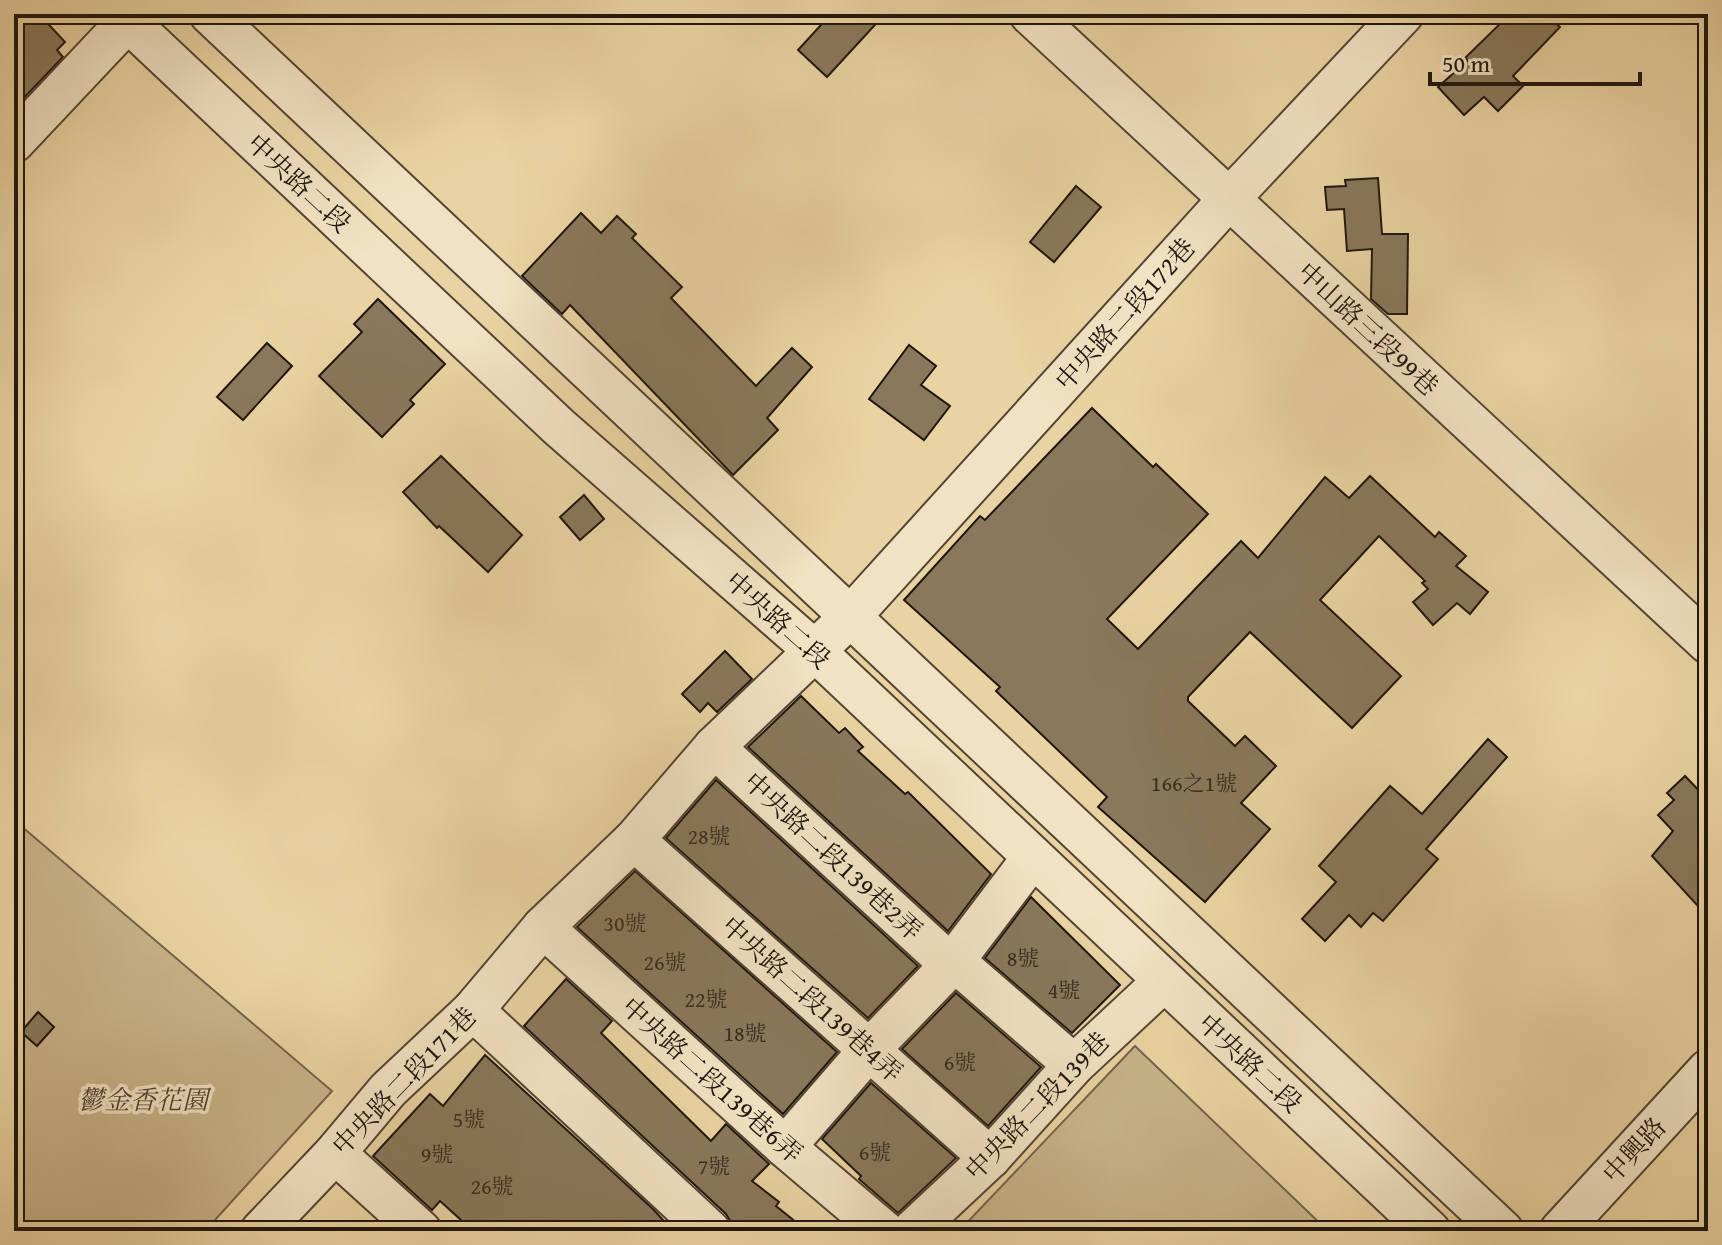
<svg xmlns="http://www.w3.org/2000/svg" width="1722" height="1245" font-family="'Gentium Book Plus','Noto Serif TC',serif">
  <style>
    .green { fill: #c8b389; stroke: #74644c; stroke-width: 2 }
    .building { fill: #89785b; stroke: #20160e; stroke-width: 2 }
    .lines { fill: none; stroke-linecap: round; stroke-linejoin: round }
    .minor-casing { stroke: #524533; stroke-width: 44 }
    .minor { stroke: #f1e2c3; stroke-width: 40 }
    .labels { text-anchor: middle; stroke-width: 7; stroke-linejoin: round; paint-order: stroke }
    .number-label { font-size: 22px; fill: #3a2e21 }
    .street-label { font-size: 26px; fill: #20160e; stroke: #f1e2c3 }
    .park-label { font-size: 26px; font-style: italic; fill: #524533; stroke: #f1e2c3 }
  </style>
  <rect width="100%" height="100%" fill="#ead3a2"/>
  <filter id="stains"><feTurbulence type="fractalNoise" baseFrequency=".0025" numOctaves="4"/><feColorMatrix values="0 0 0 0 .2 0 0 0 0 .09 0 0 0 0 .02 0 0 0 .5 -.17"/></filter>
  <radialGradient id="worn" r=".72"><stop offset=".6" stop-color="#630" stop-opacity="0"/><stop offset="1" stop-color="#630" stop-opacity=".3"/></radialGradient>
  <g class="green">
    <polygon points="14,820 332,1091 205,1231 14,1231"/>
    <polygon points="1135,1046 1328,1231 959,1231"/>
  </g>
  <g class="building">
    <polygon points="14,14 39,14 65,42 57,50 63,57 20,102 14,96"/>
    <polygon points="831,14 885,14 827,77 798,50"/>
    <polygon points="1510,14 1546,14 1560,27 1513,76 1523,86 1498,111 1484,97 1464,115 1438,87 1468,60 1465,58"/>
    <polygon points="1378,178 1382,234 1408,234 1407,314 1388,314 1371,299 1372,249 1347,251 1344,209 1327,210 1325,187 1346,186 1345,180"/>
    <polygon points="1076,186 1101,207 1054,262 1030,242"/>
    <polygon points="581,213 601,233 617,216 636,234 632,238 682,287 671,298 756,386 792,348 812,367 767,418 778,430 733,475 570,305 562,314 522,276"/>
    <polygon points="378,299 445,364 410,400 414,404 382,437 319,376 362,332 354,324"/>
    <polygon points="267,343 292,366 243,420 217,397"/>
    <polygon points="909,345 936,366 921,385 950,406 924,440 869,399"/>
    <polygon points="1092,408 1153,467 1156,464 1208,514 1107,619 1138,649 1241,541 1258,558 1325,477 1349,498 1370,476 1435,537 1439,532 1466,556 1456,566 1488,592 1470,614 1457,603 1433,625 1413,602 1428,589 1422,583 1425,581 1379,536 1320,600 1401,676 1352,728 1250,632 1188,697 1188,701 1235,746 1245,736 1276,766 1241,803 1270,829 1205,902 1098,807 1107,797 996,691 1000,687 904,600 980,516 985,520"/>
    <polygon points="441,456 522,535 488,572 439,526 437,528 403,492"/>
    <polygon points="584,495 604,519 580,540 560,517"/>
    <polygon points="725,651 752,679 717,712 708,703 700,712 682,694"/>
    <polygon points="801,696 839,733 845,728 863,747 858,751 905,794 908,792 991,874 948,931 748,747"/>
    <polygon points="1488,739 1507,757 1426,849 1438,859 1383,921 1373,913 1361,927 1349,915 1325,941 1302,919 1336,882 1319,866 1390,786 1422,814"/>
    <polygon points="1685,776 1708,800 1708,917 1652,856 1673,831 1658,815 1674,800 1667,793"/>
    <polygon points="716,780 918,966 868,1018 666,838"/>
    <polygon points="635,871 837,1052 783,1114 577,927"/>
    <polygon points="1031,897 1120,985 1072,1033 985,958"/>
    <polygon points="566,979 612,1021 601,1033 711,1141 726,1124 769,1164 752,1181 779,1202 776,1206 807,1231 732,1231 732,1224 726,1214 524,1026"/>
    <polygon points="956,993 1041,1067 988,1126 902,1049"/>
    <polygon points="38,1012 54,1027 37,1046 21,1032"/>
    <polygon points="485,1055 653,1209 673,1231 473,1231 440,1201 432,1210 373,1156 430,1094 443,1106"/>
    <polygon points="871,1083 956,1158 898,1213 859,1179 861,1176 822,1139"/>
  </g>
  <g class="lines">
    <defs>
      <g id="minor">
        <polyline points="120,14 559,427 816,652 1430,1231"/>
        <polyline points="210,14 1503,1231"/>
        <polyline points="1030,14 1708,643"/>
        <polyline points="14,142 127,22 131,14"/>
        <polyline points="714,747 951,965"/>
        <polyline points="634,840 990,1158"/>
        <polyline points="543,927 785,1147 884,1231"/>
        <polyline points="953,960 1074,1065"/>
        <polyline points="473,1010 710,1231"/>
        <polyline points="785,1147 869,1050 951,965 1033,857"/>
        <polyline points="335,1153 421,1231"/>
        <polyline points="261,1231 335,1153 388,1090 473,1010 543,927 634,840 714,747 850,617 1228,200 1403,14"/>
        <polyline points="912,1231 990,1158 1074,1065 1163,982"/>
        <polyline points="1560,1231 1708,1070"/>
      </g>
    </defs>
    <use href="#minor" class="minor-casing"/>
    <use href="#minor" class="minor"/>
  </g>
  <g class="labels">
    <g class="number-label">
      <text x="1194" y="791">166之1號</text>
      <text x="709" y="844">28號</text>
      <text x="625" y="931">30號</text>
      <text x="1023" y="966">8號</text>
      <text x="665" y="970">26號</text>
      <text x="1064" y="998">4號</text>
      <text x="706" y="1007">22號</text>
      <text x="745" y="1041">18號</text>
      <text x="960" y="1070">6號</text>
      <text x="469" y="1127">5號</text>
      <text x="875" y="1160">6號</text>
      <text x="437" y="1162">9號</text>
      <text x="714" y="1174">7號</text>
      <text x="492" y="1194">26號</text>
    </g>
    <g class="street-label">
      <text transform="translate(299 183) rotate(43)" y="9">中央路二段</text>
      <text transform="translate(1125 314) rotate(-48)" y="9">中央路二段172巷</text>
      <text transform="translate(1368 329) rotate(43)" y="9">中山路三段99巷</text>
      <text transform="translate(778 620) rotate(42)" y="9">中央路二段</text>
      <text transform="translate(833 856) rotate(43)" y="9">中央路二段139巷2弄</text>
      <text transform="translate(812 999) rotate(42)" y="9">中央路二段139巷4弄</text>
      <text transform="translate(1250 1063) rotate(43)" y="9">中央路二段</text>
      <text transform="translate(712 1080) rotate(42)" y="9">中央路二段139巷6弄</text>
      <text transform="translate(404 1081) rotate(-46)" y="9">中央路二段171巷</text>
      <text transform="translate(1037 1106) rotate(-46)" y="9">中央路二段139巷</text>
      <text transform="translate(1634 1150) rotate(-47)" y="9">中興路</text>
    </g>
    <g class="park-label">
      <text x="143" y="1109">鬱金香花園</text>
    </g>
  </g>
  <rect width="1722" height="1245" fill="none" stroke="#ead3a2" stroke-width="48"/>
  <rect x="16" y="16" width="1690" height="1213" fill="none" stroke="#20160e" stroke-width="4"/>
  <rect x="24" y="24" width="1674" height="1197" fill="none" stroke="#20160e" stroke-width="2"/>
  <path d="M1430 72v12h210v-12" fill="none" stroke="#20160e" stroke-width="4"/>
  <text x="1442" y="72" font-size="24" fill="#20160e" stroke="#f1e2c3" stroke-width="6" paint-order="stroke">50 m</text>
  <rect width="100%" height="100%" filter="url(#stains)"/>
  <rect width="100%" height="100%" fill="url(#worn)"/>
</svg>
